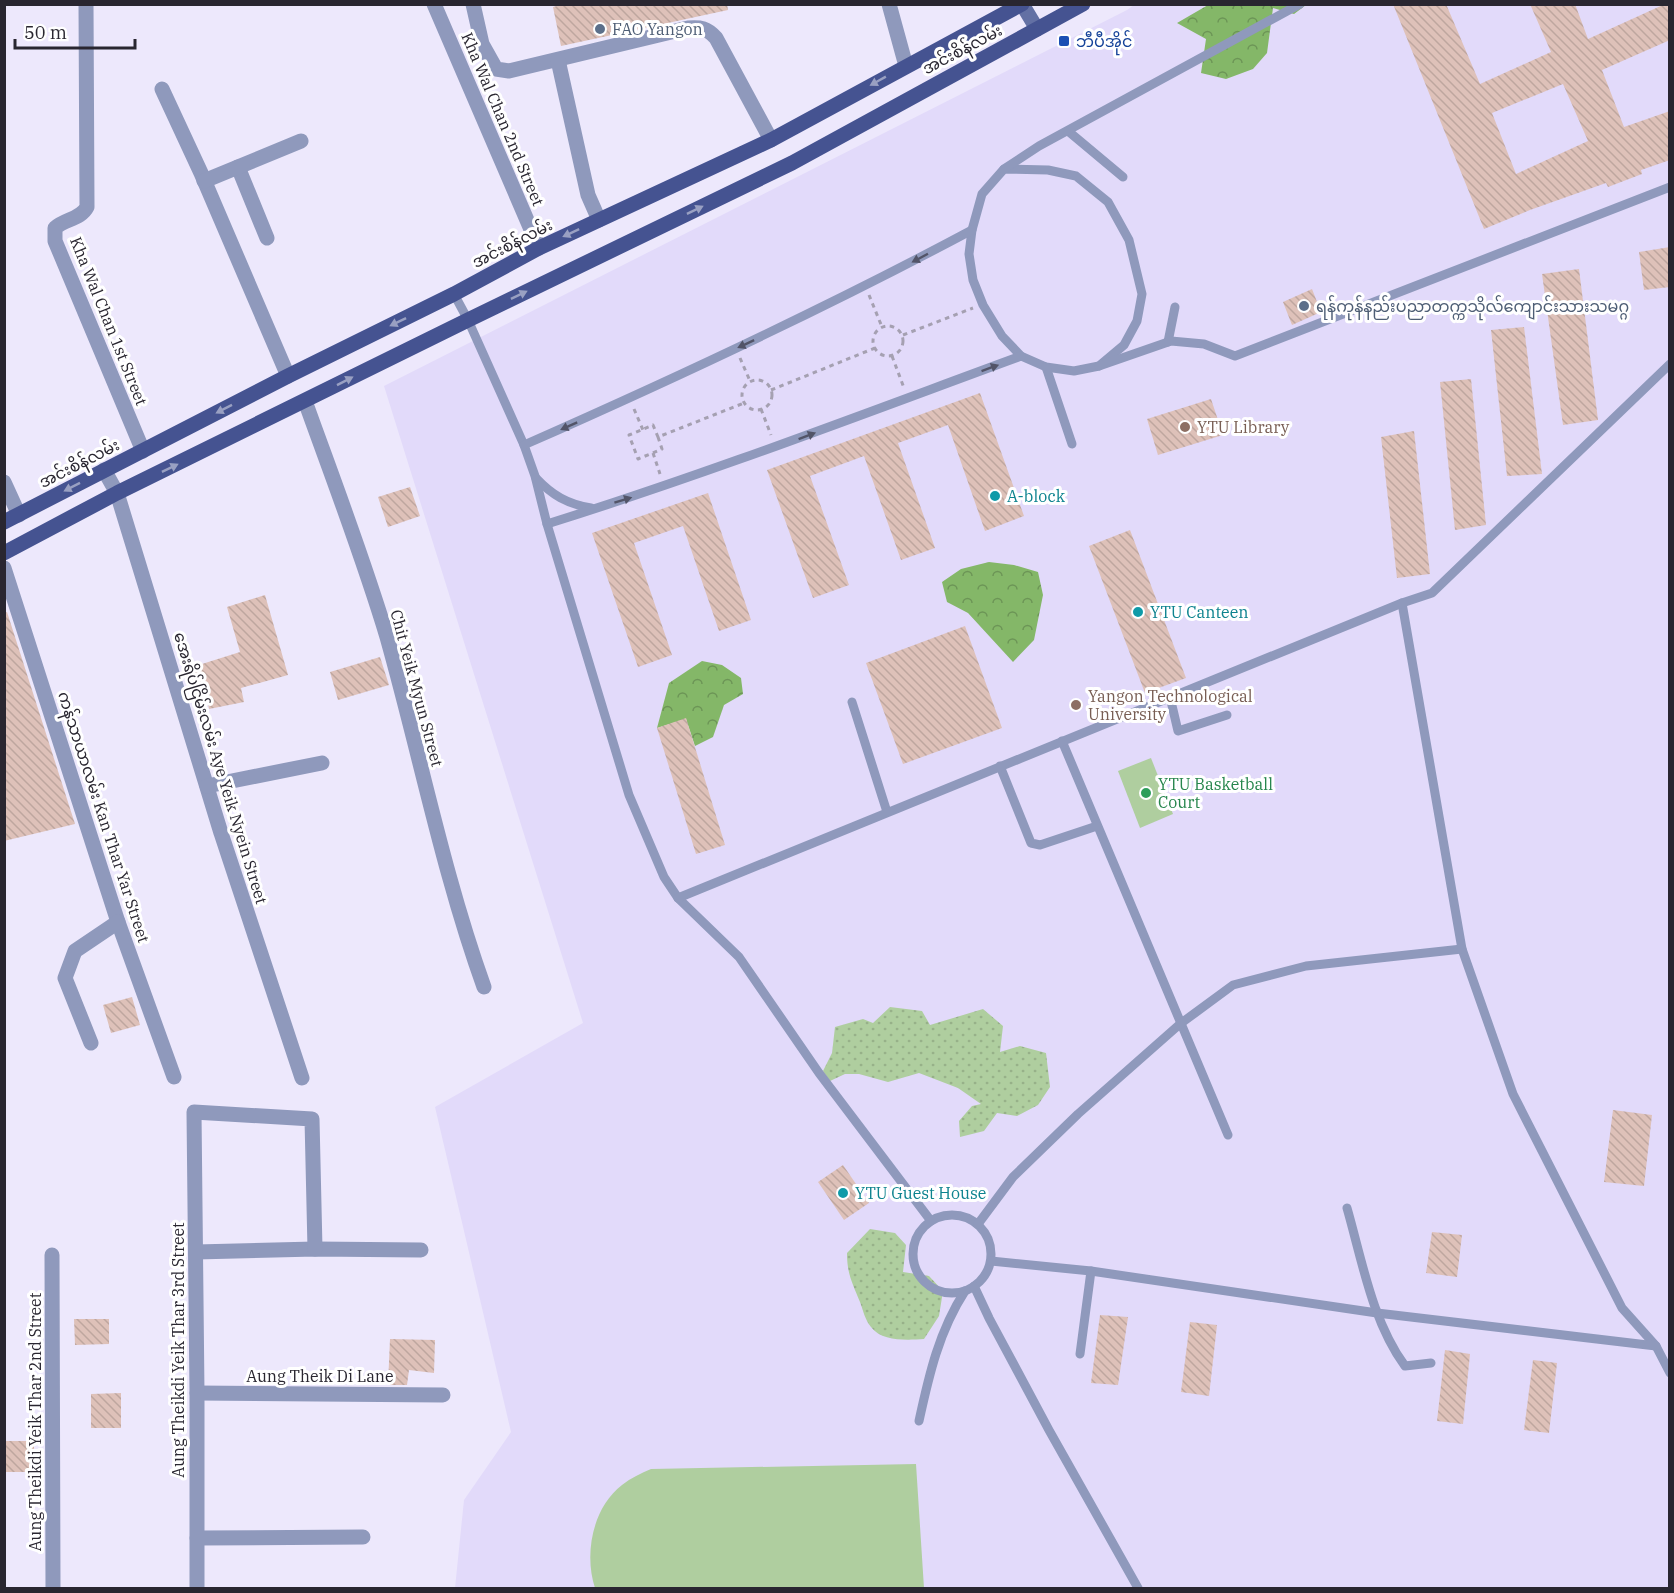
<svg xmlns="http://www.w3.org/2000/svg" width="1674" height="1593" font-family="'IBM Plex Serif','Noto Sans Myanmar',serif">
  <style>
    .built { fill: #e2dafa }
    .grass { fill: #afce9f }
    .forest { fill: url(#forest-crowns) }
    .park { fill: url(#park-dots) }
    .building { fill: url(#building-back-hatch); fill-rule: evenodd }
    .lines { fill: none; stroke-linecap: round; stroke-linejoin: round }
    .path { stroke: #a5a0b1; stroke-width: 3; stroke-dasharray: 4.5 4.5; stroke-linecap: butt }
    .service { stroke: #8f99bc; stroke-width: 9 }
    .minor { stroke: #8f99bc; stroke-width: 15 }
    .secondary { stroke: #6370a4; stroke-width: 15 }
    .primary { stroke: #455391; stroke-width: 15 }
    .oneway { fill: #99a0c2 }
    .oneway2 { fill: #525468 }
    .service-dot { fill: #5c6f8a; stroke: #fff; stroke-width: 2 }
    .transit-dot { fill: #1a4fb4; stroke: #fff; stroke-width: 2 }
    .education-dot { fill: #8d6e63; stroke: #fff; stroke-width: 2 }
    .culture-dot { fill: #0f9aa8; stroke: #fff; stroke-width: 2 }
    .leisure-dot { fill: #2e9e5b; stroke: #fff; stroke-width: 2 }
    .labels { text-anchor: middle; stroke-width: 6; stroke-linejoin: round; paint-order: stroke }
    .service-label { font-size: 16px; fill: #4e5e75; stroke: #fff; text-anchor: start }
    .transit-label { font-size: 16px; fill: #164399; stroke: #fff; text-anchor: start }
    .street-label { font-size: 16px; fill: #292630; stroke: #fff }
    .education-label { font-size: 16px; fill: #785e54; stroke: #fff; text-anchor: start }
    .culture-label { font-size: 16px; fill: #0d838f; stroke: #fff; text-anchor: start }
    .leisure-label { font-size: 16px; fill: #27864d; stroke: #fff; text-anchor: start }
  </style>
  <defs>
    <pattern id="forest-crowns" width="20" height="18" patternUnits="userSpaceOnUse" patternTransform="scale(1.5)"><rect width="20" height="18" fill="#84b768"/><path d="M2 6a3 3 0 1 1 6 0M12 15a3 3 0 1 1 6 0" fill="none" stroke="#6c9556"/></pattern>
    <pattern id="park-dots" width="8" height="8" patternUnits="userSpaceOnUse" patternTransform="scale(1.5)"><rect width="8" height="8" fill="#afce9f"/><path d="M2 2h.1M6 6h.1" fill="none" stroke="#97b189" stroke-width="1.8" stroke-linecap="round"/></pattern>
    <pattern id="building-back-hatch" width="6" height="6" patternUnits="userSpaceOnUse" patternTransform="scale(1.5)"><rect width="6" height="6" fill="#dec1b9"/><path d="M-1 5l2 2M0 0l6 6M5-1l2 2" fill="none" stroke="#bea69f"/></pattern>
  </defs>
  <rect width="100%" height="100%" fill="#ede8fc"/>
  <polygon class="built" points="1134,5 1669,5 1669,1588 455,1588 464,1500 511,1432 435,1107 583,1023 384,386 1127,10"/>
  <g class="grass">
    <polygon points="1151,758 1173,814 1140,828 1118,771"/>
    <path d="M916 1464 924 1588H595C584 1555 592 1508 622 1485 631 1478 641 1473 651 1469Z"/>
  </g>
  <g class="forest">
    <polygon points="1208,5 1306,5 1294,14 1273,8 1267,53 1253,69 1226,79 1201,73 1206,39 1177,23"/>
    <polygon points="989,562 1014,565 1038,572 1043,595 1034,640 1013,662 968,613 947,602 942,582 961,569"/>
    <polygon points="702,661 722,665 741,678 743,694 724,705 713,737 695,746 686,719 657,728 669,683"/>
  </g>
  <g class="park">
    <polygon points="890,1007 922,1011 930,1025 983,1009 1003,1026 1000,1052 1020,1046 1046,1053 1050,1087 1038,1105 1017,1116 997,1113 984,1131 960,1137 959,1121 972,1106 981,1104 958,1088 919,1073 888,1082 859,1074 845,1074 830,1081 823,1071 832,1053 835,1027 863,1019 873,1023"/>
    <path d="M870 1229 895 1233 906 1245 903 1272 929 1276 943 1291 939 1316 924 1339C908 1340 882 1342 871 1327 865 1320 863 1310 860 1302 852 1282 847 1274 847 1253Z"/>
  </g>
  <g class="building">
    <polygon points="564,4 727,4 728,10 561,46 553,7"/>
    <path d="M1393 4H1446L1480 84 1551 52 1530 4H1575L1588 39 1665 4H1670V40L1602 70 1624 127 1670 111V160L1641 170 1642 174 1608 187 1606 183 1530 210 1484 229ZM1563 84 1588 141 1516 174 1492 113Z"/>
    <polygon points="1670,247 1670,287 1644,290 1639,252"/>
    <polygon points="1579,269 1598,420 1563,425 1542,274"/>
    <polygon points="1312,289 1321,312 1292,325 1283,302"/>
    <polygon points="1524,327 1542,474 1507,476 1491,330"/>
    <polygon points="1471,379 1486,525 1455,530 1440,382"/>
    <polygon points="980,393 1024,516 985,531 948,425 898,443 935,548 901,560 864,456 810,476 849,585 813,598 767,470"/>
    <polygon points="1211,399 1223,435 1158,455 1147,419"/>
    <polygon points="1414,431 1430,574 1397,578 1381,437"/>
    <polygon points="410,487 420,516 388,527 378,497"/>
    <polygon points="708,493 751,620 719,631 683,526 634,543 672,655 638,667 592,533"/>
    <polygon points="1130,530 1186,678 1145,693 1089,546"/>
    <polygon points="265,595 288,675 241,688 244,702 209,709 206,693 191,697 183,670 240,652 227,607"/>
    <polygon points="7,612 75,824 4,841 4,613"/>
    <polygon points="965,626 1002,728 903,764 866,663"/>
    <polygon points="380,657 389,685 338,700 330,672"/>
    <polygon points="686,718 725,845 696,854 657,728"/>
    <polygon points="132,997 140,1025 111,1033 103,1005"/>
    <polygon points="1613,1110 1652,1115 1644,1186 1604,1182"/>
    <polygon points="843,1165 869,1203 844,1220 818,1182"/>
    <polygon points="1432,1232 1462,1235 1457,1277 1426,1273"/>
    <polygon points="1100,1315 1128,1317 1118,1385 1091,1383"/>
    <polygon points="74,1319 109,1319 109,1344 75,1345"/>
    <polygon points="1190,1322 1217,1325 1209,1396 1181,1392"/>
    <polygon points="390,1339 435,1340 434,1373 409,1370 407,1385 388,1385"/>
    <polygon points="1445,1350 1470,1354 1463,1424 1437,1421"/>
    <polygon points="1533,1360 1557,1363 1549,1433 1524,1430"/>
    <polygon points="121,1393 121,1428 91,1428 91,1394"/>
    <rect x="4" y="1441" width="30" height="31"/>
  </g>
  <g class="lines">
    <g class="path">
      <polyline points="869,295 882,327"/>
      <circle cx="888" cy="341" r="15"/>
      <polyline points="903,335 973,308"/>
      <polyline points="892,356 904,388"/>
      <polyline points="740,358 750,381"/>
      <circle cx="757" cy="395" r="15"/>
      <polyline points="771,390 875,348"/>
      <polyline points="634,409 643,430"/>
      <polyline points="761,409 771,435"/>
      <polyline points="658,437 662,449 638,459 629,435 653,425 658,437 744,403"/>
      <polyline points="653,453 660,474"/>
    </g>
    <g class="service">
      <polyline points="1068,131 1123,177"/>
      <polygon points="1004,169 1048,170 1076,176 1108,202 1129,240 1142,294 1137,321 1124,345 1099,366 1074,371 1046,367 1021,356 1002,336 983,305 973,280 969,254 972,230 982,194"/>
      <polyline points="1004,169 1039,146 1300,4"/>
      <polyline points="454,294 468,320 524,445 535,476 547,524 629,795 664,877 678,898 739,957 819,1073 931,1221"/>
      <polyline points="1168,342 1175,307"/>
      <polyline points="1099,366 1171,341 1204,344 1235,356 1670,187"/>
      <polyline points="1046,367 1072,444"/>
      <path d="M524 445C676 378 826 308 972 230"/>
      <path d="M536 478C552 495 567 504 591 508"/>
      <path d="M547 524C707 474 863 414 1021 356"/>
      <polyline points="1402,603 1462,949 1513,1094 1622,1308 1656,1346 1670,1373"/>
      <polyline points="1170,697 1178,731 1227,715"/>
      <polyline points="852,702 887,812"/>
      <polyline points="1062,741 1228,1135"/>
      <polyline points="1000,766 1031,843 1040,845 1097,826"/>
      <polyline points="678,898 1402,603 1432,593 1670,364"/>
      <path d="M1347 1208C1362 1260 1372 1321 1405 1366L1431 1363"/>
      <circle cx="952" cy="1254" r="39"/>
      <polyline points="978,1224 1013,1177 1078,1114 1180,1024 1233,985 1306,966 1462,949"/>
      <polyline points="991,1261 1091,1271 1377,1313 1656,1346"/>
      <polyline points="974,1286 989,1318 1049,1430 1138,1588"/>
      <polyline points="1080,1354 1091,1271"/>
      <path d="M919 1421C929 1375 939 1331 965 1291"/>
    </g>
    <g class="minor">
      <path d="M86 4 87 207C81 219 65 219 55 228V241L143 451"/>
      <polyline points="434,4 539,248"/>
      <path d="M473 4 482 44 496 69 509 71 688 28C701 27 707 28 716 38L771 140"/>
      <polyline points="889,4 906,66"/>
      <polyline points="558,60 588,195 599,220"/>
      <polyline points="162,89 201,173 288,376"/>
      <polyline points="238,167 267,238"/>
      <polyline points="204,181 301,141"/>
      <path d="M305 401C333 479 363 557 387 637 420 754 443 873 484 987"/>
      <polyline points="104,470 117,493 221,833 302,1078"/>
      <polyline points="4,482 19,515"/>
      <polyline points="4,568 118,922 174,1077"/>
      <polyline points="207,786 322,763"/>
      <polyline points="91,1043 65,978 75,951 118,922"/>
      <polyline points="196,1252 315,1249 421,1250"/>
      <polyline points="52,1255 53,1588"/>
      <polyline points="197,1393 443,1395"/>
      <polyline points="197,1538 363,1537"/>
      <polyline points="197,1588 197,1393 194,1112 312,1119 315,1249"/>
    </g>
    <polyline class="secondary" points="1022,4 1037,29"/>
    <g class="primary">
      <polyline points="4,522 288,376 454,294 539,248 771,140 1022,4"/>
      <polyline points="4,553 117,493 468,320 792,163 1083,4"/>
    </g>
  </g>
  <defs><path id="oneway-solid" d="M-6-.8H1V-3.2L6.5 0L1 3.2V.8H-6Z" transform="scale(1.5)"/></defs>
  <g class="oneway">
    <use href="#oneway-solid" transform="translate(878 81) rotate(151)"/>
    <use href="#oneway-solid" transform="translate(695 210) rotate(-26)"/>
    <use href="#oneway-solid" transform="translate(571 233) rotate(155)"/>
    <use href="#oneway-solid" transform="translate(519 295) rotate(-26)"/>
    <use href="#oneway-solid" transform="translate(398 322) rotate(154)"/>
    <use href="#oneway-solid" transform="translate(345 381) rotate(-27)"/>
    <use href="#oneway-solid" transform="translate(224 409) rotate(153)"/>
    <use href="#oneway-solid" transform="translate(170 468) rotate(-26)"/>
    <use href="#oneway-solid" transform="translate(72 487) rotate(153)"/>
  </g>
  <g class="oneway2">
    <use href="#oneway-solid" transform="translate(920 258) rotate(152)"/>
    <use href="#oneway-solid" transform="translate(746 344) rotate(155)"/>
    <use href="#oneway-solid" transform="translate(990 368) rotate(-20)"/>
    <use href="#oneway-solid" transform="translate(569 426) rotate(156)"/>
    <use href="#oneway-solid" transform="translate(807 436) rotate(-21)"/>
    <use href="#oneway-solid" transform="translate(623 500) rotate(-17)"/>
  </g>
  <g class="service-dot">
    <circle cx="600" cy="29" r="6"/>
    <circle cx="1304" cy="306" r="6"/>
  </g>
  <rect class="transit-dot" x="1058" y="35" width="12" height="12" rx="3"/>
  <g class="education-dot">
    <circle cx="1185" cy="427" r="6"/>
    <circle cx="1076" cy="705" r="6"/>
  </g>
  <g class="culture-dot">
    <circle cx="995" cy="496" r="6"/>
    <circle cx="1138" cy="612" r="6"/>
    <circle cx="843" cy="1193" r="6"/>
  </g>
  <circle class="leisure-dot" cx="1146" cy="793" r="6"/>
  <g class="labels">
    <g class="service-label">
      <text x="612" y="35">FAO Yangon</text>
      <text x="1316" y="312">ရန်ကုန်နည်းပညာတက္ကသိုလ်ကျောင်းသားသမဂ္ဂ</text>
    </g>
    <g class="transit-label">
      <text x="1076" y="47">ဘီပီအိုင်</text>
    </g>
    <g class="street-label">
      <text transform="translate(962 49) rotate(-28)" y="6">အင်းစိန်လမ်း</text>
      <text transform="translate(503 119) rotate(67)" y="6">Kha Wal Chan 2nd Street</text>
      <text transform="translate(512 243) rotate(-27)" y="6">အင်းစိန်လမ်း</text>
      <text transform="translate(109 321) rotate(68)" y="6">Kha Wal Chan 1st Street</text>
      <text transform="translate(79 463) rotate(-27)" y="6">အင်းစိန်လမ်း</text>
      <text transform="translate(417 688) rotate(75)" y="6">Chit Yeik Myun Street</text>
      <text transform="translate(221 768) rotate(73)" y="6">အေးရိပ်ငြိမ်းလမ်း Aye Yeik Nyein Street</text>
      <text transform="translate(104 817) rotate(72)" y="6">ကန်သာယာလမ်း Kan Thar Yar Street</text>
      <text transform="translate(178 1350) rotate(-90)" y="6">Aung Theikdi Yeik Thar 3rd Street</text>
      <text x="320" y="1382">Aung Theik Di Lane</text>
      <text transform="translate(35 1422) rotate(-90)" y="6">Aung Theikdi Yeik Thar 2nd Street</text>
    </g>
    <g class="education-label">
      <text x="1197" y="433">YTU Library</text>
      <text x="1088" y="702">Yangon Technological<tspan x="1088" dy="18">University</tspan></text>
    </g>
    <g class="culture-label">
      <text x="1007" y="502">A-block</text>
      <text x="1150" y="618">YTU Canteen</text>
      <text x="855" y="1199">YTU Guest House</text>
    </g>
    <g class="leisure-label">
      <text x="1158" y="790">YTU Basketball<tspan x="1158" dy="18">Court</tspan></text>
    </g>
  </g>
  <rect width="1674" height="1593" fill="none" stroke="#292630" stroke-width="12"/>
  <path d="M15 39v9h120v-9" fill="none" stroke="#292630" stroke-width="3"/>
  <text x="24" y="39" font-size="18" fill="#292630" stroke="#ffffff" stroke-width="4.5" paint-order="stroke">50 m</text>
</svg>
